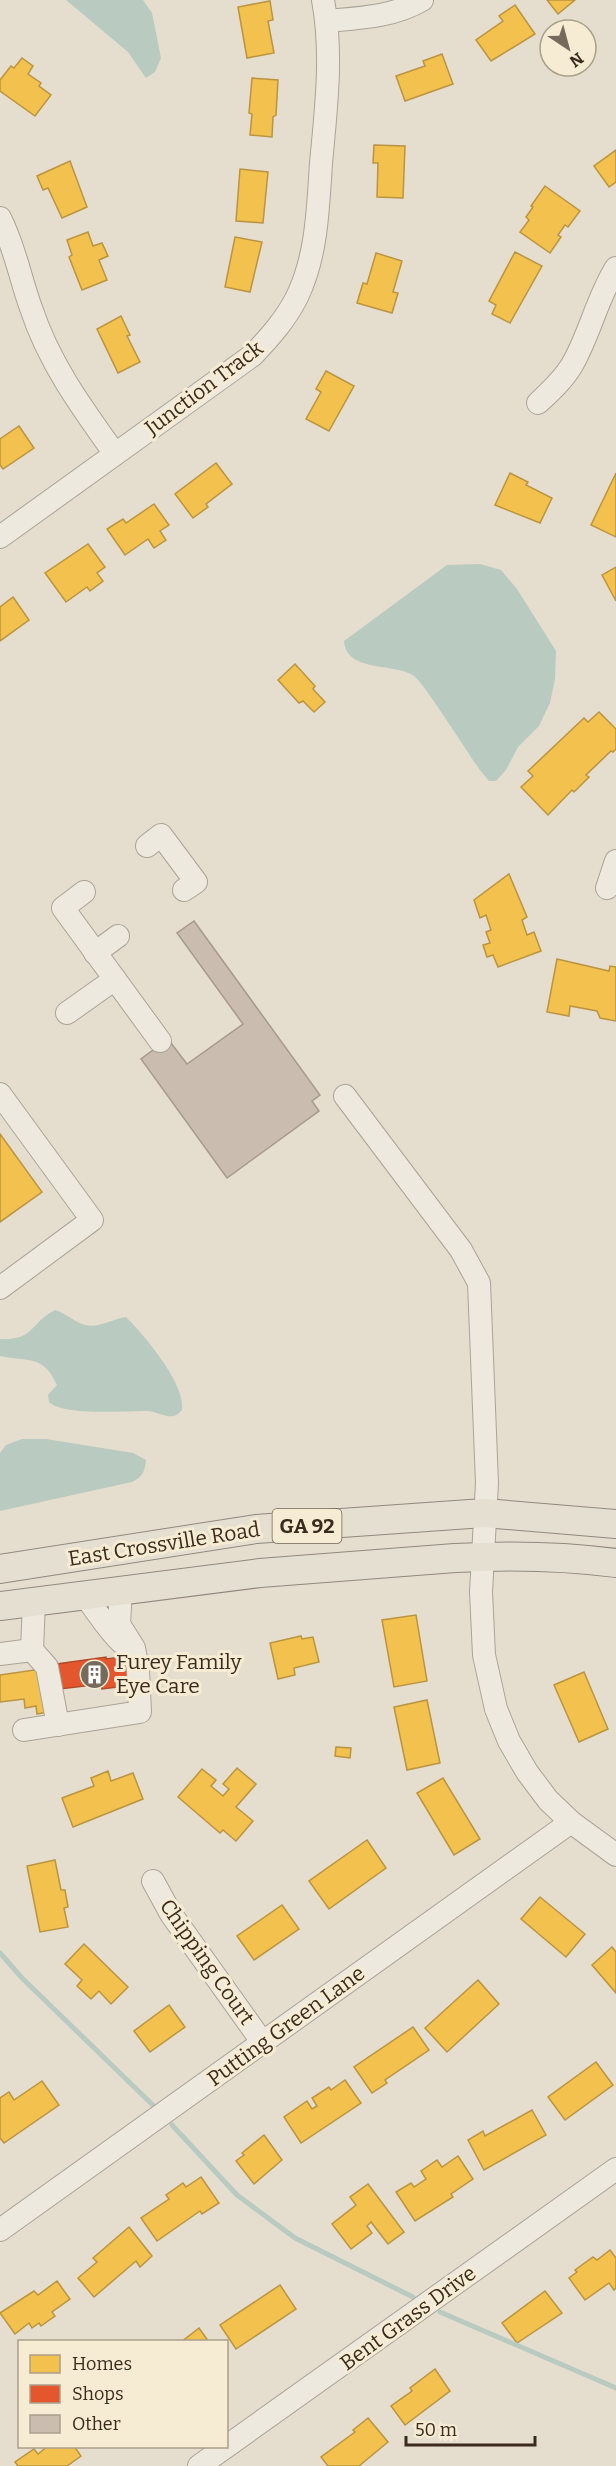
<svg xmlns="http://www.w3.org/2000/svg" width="616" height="2466" font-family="Bitter,serif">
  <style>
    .water { fill: #b9cac0 }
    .homes { fill: #f2c14e; stroke: #bb9440; stroke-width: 1.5 }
    .shops { fill: #e4572e; stroke: #b14a29; stroke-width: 1.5 }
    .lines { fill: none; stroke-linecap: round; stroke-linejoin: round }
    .stream { stroke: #b9cac0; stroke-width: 5 }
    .building { fill: #cabcae; stroke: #a69a8d; stroke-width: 1.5 }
    .minor-casing { stroke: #aaa397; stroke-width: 24 }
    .major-casing { stroke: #90887e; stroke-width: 30 }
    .minor { stroke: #eee9df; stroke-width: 22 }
    .major { stroke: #e5dfd1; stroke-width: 28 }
    .labels { text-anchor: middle; stroke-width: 6; stroke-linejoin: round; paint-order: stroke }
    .shield { fill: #f6ecd3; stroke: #726554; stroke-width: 1.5 }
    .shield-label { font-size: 20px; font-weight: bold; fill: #3a2b1e }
    .street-label { font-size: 21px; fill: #3a2b1e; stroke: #f6ecd3 }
    .poi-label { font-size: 21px; fill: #3a2b1e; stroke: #f6ecd3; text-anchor: start }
  </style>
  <rect width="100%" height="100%" fill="#e5dece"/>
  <g class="water">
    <polygon points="66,0 143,0 152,13 161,58 155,72 146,78 128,52"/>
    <path d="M480 564 501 570 517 589 556 651 555 679 550 703 539 726 518 747 506 770 496 781H489L480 770C469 755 423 681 413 675 392 663 346 672 344 641L447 565Z"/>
    <path d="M55 1310C65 1313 71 1319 80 1323 95 1331 111 1319 126 1317 144 1335 186 1384 182 1410 180 1412 177 1415 174 1416 167 1418 155 1411 147 1411 125 1411 64 1416 49 1402L48 1395 57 1385C43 1354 28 1362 0 1356V1339C34 1341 31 1322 55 1310Z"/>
    <path d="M22 1439H46L133 1453 146 1460C145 1472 142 1477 132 1482L0 1511V1453L6 1445Z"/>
  </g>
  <g class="homes">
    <polygon points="547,0 575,0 558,14"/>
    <polygon points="270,1 273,20 268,21 274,53 247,58 238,7"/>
    <polygon points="515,5 535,34 491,61 476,40 503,21 499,16"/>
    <polygon points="442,54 453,84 405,101 396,76 425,66 423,61"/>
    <polygon points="22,58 33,66 28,74 41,83 39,86 51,95 35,116 0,91 0,80 11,66 14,68"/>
    <polygon points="252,78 278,80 276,115 273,117 272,137 250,135 252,114 249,113"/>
    <polygon points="374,145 405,146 403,198 377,197 378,163 373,163"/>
    <polygon points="616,150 616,182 609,187 594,166"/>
    <polygon points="70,161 87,207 62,218 48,188 43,190 37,176"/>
    <polygon points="240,169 268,172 263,223 236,221"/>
    <polygon points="545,186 580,211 568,227 565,225 558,235 561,237 550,253 520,232 529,220 526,217 533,207 531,206"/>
    <polygon points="88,232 93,246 102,243 108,256 99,260 107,280 82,290 69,257 72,255 67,240"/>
    <polygon points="235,237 262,242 250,292 225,287"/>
    <polygon points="515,252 542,266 510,323 492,314 496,305 489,301"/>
    <polygon points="376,253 402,261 393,292 398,293 392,313 357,303 363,283 367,284"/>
    <polygon points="121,316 130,335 127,336 140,362 118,373 97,329"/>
    <polygon points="326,371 354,386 329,431 306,419 321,392 316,389"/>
    <polygon points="19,426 34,448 3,469 0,465 0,439"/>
    <polygon points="216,463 232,484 206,504 208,507 193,518 175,494"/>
    <polygon points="510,473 528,482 526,485 552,498 540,523 495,505"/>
    <polygon points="616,473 616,537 591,525"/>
    <polygon points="154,504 169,525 160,531 166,540 154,548 148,539 125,555 107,529 123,519 126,523"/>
    <polygon points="88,544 105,567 97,573 103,581 90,591 87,587 66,602 45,573"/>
    <polygon points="616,567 616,601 602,575"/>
    <polygon points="13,597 29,620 0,641 0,607"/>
    <polygon points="295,664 315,686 313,689 325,702 314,712 303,701 299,703 278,680"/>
    <polygon points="599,712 616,729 616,749 613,752 611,751 586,775 589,777 574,792 572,790 548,815 521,787 533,776 528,771 584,718 588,722"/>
    <polygon points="509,874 527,917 522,920 527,935 534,932 541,951 498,967 493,955 487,957 483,945 490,943 486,932 491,930 486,915 480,918 474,900"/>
    <polygon points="557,959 609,971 610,966 616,967 616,1021 600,1018 597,1011 570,1006 569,1016 547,1012"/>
    <polygon points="0,1134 42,1192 0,1222"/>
    <polygon points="416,1615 427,1681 394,1687 382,1620"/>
    <polygon points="301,1636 302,1639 313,1637 319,1662 294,1668 295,1675 278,1679 270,1643"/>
    <polygon points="41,1669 48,1712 37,1714 36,1706 25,1708 24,1699 0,1702 0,1675"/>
    <polygon points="584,1672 608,1729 579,1742 554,1685"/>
    <polygon points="427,1700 440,1763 407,1770 394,1707"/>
    <polygon points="336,1747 351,1748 350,1758 335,1756"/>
    <polygon points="237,1768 256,1784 236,1807 253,1821 236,1841 223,1830 220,1833 178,1797 202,1769 216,1780 211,1786 223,1796 229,1789 223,1784"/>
    <polygon points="108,1771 111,1781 133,1773 143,1799 73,1827 62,1798 94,1786 91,1778"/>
    <polygon points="443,1778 480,1839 454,1855 417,1793"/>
    <polygon points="367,1840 386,1868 329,1909 309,1881"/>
    <polygon points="55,1860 61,1890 65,1890 68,1907 64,1908 68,1927 40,1932 27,1866"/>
    <polygon points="540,1897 585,1934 566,1957 521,1919"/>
    <polygon points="282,1905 299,1929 254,1960 237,1936"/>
    <polygon points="84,1944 128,1987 111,2004 99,1991 91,1999 77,1986 82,1980 65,1964"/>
    <polygon points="612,1947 616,1952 616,1993 592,1965"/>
    <polygon points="478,1980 499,2004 447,2052 425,2028"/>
    <polygon points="169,2005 185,2027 150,2052 134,2031"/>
    <polygon points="413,2027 429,2050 385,2080 387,2083 372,2093 354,2067"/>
    <polygon points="596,2062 613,2085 565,2120 548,2097"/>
    <polygon points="345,2080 361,2103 301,2143 284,2117 307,2101 312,2109 317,2106 312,2098 329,2087 331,2090"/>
    <polygon points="42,2081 59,2105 4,2143 0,2138 0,2098 9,2092 14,2100"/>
    <polygon points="532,2110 546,2135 484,2170 468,2140 483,2131 485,2136"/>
    <polygon points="264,2135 282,2160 254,2184 236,2161 244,2155 242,2153"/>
    <polygon points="458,2156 473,2179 451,2194 453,2197 415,2221 396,2192 411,2183 414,2187 426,2179 421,2171 437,2160 442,2167"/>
    <polygon points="201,2177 219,2203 202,2214 200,2211 157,2241 141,2218 169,2199 166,2195 183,2183 186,2187"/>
    <polygon points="368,2184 404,2232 388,2244 371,2222 367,2226 372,2233 351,2249 332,2224 356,2205 350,2197"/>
    <polygon points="129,2227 152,2256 140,2267 136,2261 94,2297 78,2278 97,2262 93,2258"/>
    <polygon points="610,2250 616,2258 616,2288 614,2290 609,2283 585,2300 569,2278 577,2272 575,2270 593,2257 597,2260"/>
    <polygon points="57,2281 70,2299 52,2312 55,2316 41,2326 39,2323 32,2328 29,2323 15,2334 0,2313 34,2291 38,2295"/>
    <polygon points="280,2285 296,2309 236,2349 220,2325"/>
    <polygon points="545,2291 562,2313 517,2343 502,2323"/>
    <polygon points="199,2328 209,2342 181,2342"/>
    <polygon points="435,2369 450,2391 405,2425 391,2406 412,2391 410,2388"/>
    <polygon points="368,2418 388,2442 359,2466 328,2466 321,2457 355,2432 353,2430"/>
    <polygon points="48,2446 74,2446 81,2456 67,2466 18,2466 15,2462 34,2449 38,2454"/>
  </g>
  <polygon class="shops" points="129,1656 133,1685 102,1689 101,1684 60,1689 57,1664 106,1657 106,1659"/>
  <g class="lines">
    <g class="stream">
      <polyline points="0,1953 22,1978 159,2111"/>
      <polyline points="172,2125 237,2195 295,2238 413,2297"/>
      <polyline points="440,2312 616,2388"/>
    </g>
  </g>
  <polygon class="building" points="194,921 320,1095 312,1101 319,1111 227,1178 141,1059 168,1039 187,1064 243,1024 177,933"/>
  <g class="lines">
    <defs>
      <g id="minor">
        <path d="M327 21C360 18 393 17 422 0"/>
        <path d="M0 218C15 247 20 278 31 308 49 363 82 408 115 454"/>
        <path d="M538 403C550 392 563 380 572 365 590 334 597 298 616 268"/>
        <path d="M0 537 253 355C270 337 286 319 297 297 317 256 318 208 321 163 326 109 333 54 323 0"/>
        <polyline points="147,846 161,835 196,882 184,890"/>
        <polyline points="607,888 616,861"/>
        <polyline points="84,892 63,908 160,1041"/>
        <polyline points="95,953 118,936"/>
        <polyline points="67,1013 115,979"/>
        <polyline points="0,1094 92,1220 0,1288"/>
        <polyline points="345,1096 461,1250 479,1283 487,1483 481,1592 484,1655 496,1709 509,1741 527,1772 548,1800 571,1822 616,1855"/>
        <path d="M84 1595C97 1611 107 1629 122 1643"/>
        <polyline points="32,1650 34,1601"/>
        <polyline points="0,1654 32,1650 47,1667 58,1725"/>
        <polyline points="24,1730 140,1712 138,1669 134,1648 119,1624 121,1590"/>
        <polyline points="153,1881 171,1914 263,2043"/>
        <polyline points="0,2230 571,1822"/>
        <polyline points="199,2466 616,2169"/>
      </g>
      <g id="major">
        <polyline points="0,1569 256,1529 484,1513 616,1524"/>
        <path d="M0 1606 260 1573 455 1558C508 1555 563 1556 616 1563"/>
      </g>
    </defs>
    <use href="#minor" class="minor-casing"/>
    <use href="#major" class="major-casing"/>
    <use href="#minor" class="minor"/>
    <use href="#major" class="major"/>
  </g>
  <defs>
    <symbol id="building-disc" viewBox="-11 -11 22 22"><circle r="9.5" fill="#766a5c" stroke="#f6ecd3"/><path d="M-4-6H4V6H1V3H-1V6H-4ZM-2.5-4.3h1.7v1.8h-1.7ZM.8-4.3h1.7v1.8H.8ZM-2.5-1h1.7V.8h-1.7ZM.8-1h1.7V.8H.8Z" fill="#fff"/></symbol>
  </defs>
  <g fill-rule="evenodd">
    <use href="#building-disc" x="78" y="1658" width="33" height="33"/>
  </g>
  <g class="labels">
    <rect class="shield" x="272.5" y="1509" width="69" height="34" rx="4.5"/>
    <g class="shield-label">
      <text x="307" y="1533">GA 92</text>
    </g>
    <g class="street-label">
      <text transform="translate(204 388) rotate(-37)" y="7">Junction Track</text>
      <text transform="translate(164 1544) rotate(-9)" y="7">East Crossville Road</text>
      <text transform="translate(207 1962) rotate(55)" y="7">Chipping Court</text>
      <text transform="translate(286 2026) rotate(-36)" y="7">Putting Green Lane</text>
      <text transform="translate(408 2318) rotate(-36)" y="7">Bent Grass Drive</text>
    </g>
    <g class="poi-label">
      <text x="116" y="1669">Furey Family<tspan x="116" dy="24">Eye Care</tspan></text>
    </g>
  </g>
  <rect x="18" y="2340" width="210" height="108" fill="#f6ecd3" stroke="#ab9f8b" stroke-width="1.5"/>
  <rect x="30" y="2355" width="30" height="18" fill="#f2c14e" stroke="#ab9f8b" stroke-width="1.5"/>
  <text x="72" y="2370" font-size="18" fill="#3a2b1e">Homes</text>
  <rect x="30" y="2385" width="30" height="18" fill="#e4572e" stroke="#ab9f8b" stroke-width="1.5"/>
  <text x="72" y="2400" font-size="18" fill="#3a2b1e">Shops</text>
  <rect x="30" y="2415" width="30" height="18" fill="#cabcae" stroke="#ab9f8b" stroke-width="1.5"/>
  <text x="72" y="2430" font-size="18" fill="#3a2b1e">Other</text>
  <g transform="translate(568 48) rotate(144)"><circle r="28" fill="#f6ecd3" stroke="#ab9f8b" stroke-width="1.5"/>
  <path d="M0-4.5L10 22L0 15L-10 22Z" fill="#766a5c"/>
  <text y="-9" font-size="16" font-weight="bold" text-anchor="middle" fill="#3a2b1e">N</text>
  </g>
  <path d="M406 2436v9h129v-9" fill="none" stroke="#3a2b1e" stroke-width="3"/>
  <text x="415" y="2436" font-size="18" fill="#3a2b1e" stroke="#f6ecd3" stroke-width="4.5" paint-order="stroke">50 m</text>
</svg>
